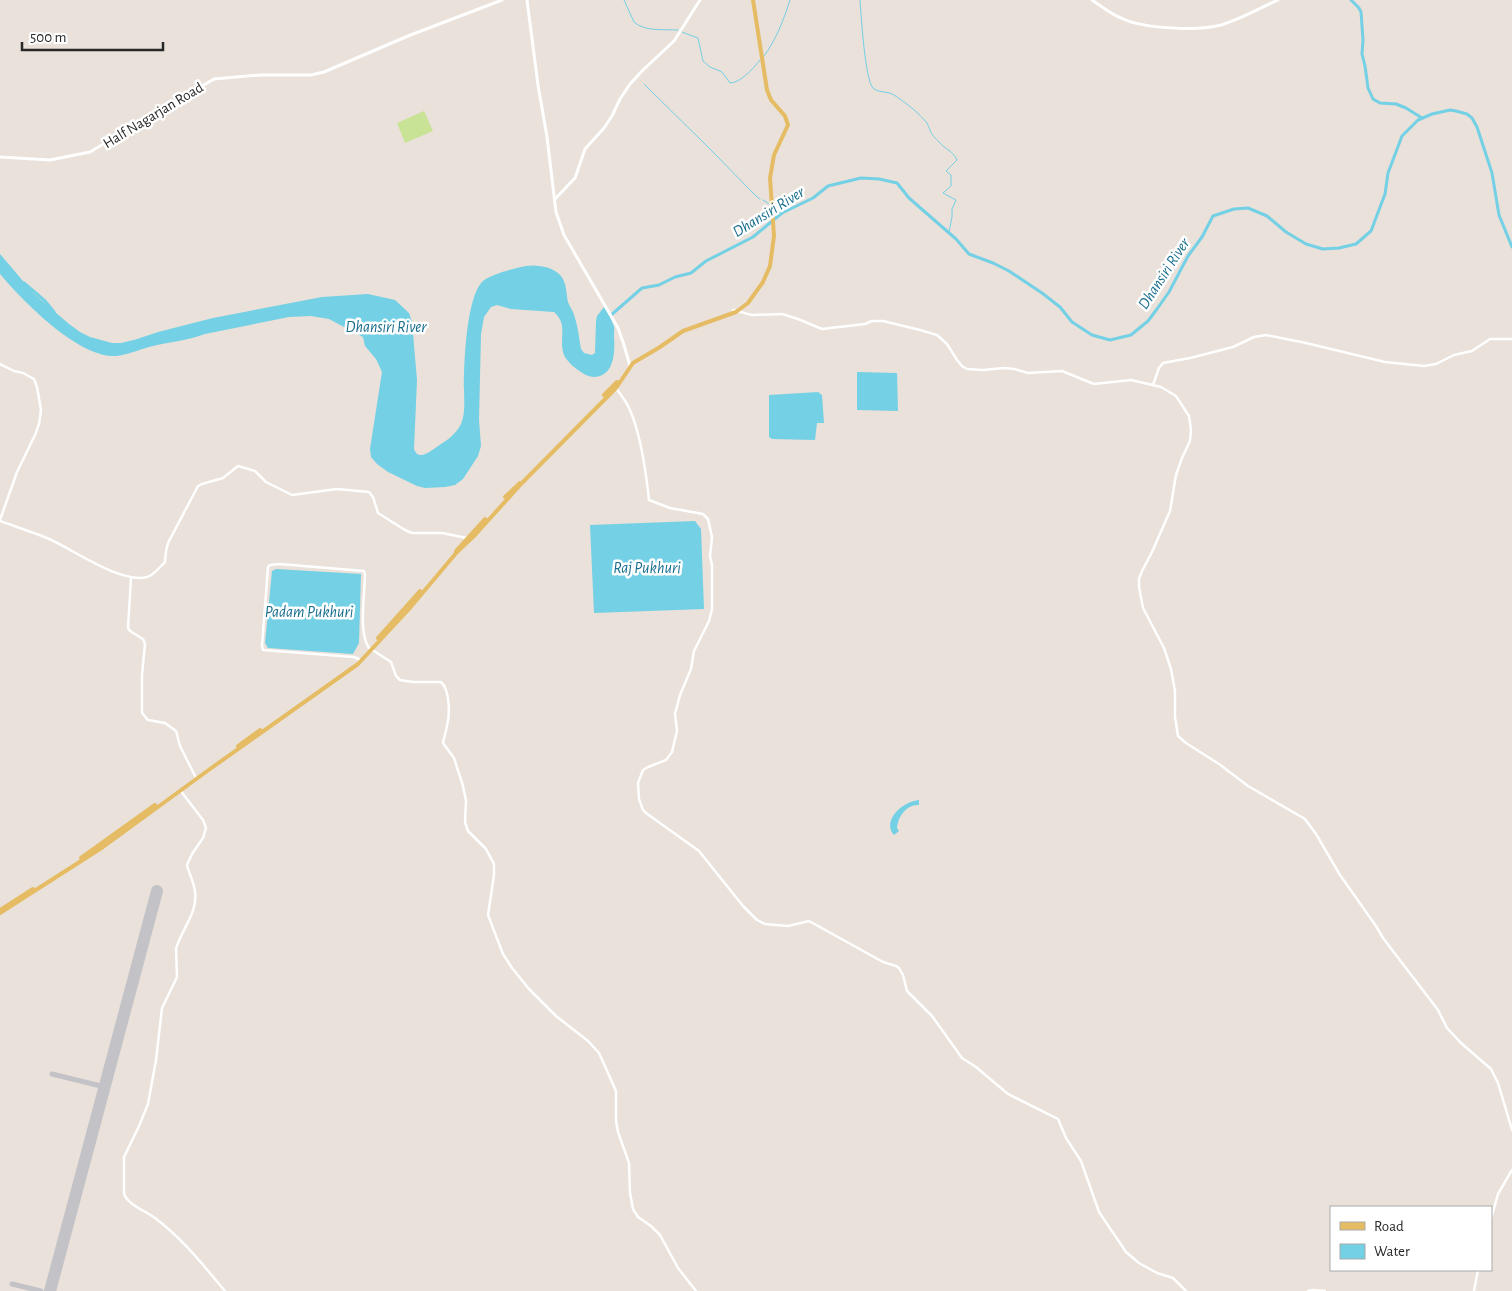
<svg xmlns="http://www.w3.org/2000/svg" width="1512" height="1291" font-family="'Alegreya Sans',sans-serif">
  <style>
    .pitch { fill: #c9e396 }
    .water { fill: #73d0e5 }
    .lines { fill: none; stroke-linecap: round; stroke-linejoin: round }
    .stream { stroke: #73d0e5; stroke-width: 1 }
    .river { stroke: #73d0e5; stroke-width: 3 }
    .taxiway { stroke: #c3c2c6; stroke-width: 5 }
    .runway { stroke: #c3c2c6; stroke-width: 12 }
    .tertiary { stroke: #fff; stroke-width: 2.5 }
    .secondary { stroke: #fff; stroke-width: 3 }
    .primary { stroke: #e5bc63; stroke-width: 4 }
    .labels { text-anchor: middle; stroke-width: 5; stroke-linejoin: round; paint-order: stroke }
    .street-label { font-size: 15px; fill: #282828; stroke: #fff }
    .water-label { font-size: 16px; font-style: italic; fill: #176d8d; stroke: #fff }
  </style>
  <rect width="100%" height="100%" fill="#e9e1da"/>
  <polygon class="pitch" points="424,111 433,131 405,143 397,123"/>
  <g class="water">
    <path d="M0 254 34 294 69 324 80 332 90 337 112 343H121L134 340 158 332 213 318 322 297 368 294 395 300 409 313 412 322 417 380 414 449C419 463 433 449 441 444 448 440 456 433 460 426 466 415 464 399 464 388 464 365 466 297 483 281 492 274 515 268 526 266 537 264 554 267 561 276 567 284 566 293 568 302 569 306 573 310 574 315 578 326 579 338 581 349L584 353 592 355 595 353 596 321 597 316 604 307C607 312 611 318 613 324 615 327 614 332 614 336 615 351 615 375 595 377 591 377 587 376 584 374 577 370 567 362 564 355 558 339 569 325 554 312L511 309 497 305 491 307 484 317 481 334 479 420 481 446 478 456 463 479 455 485 445 487 425 488 417 486 388 472 377 464 371 457 370 449 382 372 376 359 365 346 363 337 329 319 311 316 289 317 205 334C187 341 168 342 149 347 138 350 127 355 116 356 78 358 23 301 0 274Z"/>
    <polygon points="857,372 897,373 898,411 857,410"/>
    <polygon points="818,392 822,395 824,423 817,423 815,440 772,439 769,437 769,395"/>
    <polygon points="695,521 701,529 704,609 594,613 590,525"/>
    <polygon points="276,569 361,574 359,643 353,654 268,648 265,643 272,571"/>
    <path d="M919 800V805C907 804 898 816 897 828L899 831 894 835C881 820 904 801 919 800Z"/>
  </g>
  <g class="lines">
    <g class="stream">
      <path d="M624 0 634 22C645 32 664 29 678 30"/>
      <path d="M860 0C861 14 865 80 873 88 878 93 888 91 894 95 905 102 919 113 927 123 929 127 928 126 930 130 931 134 936 139 939 142 946 150 953 151 957 160L946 171 951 175V186L943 193 956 200 952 209V217L949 232"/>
      <path d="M682 32 698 38 703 61 710 67 722 72 730 83C740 83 753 69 760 60"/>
      <path d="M764 56C776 40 784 19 790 0"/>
      <polyline points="644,84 709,148 756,196 760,199"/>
      <polyline points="763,200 771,205"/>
      <polyline points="774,207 781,214"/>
    </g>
    <g class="river">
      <polyline points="1351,0 1359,8 1361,12 1363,40 1362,54 1365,66 1368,88 1373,99 1380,103 1396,104 1406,108 1422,118"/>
      <polyline points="24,283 45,301 54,312"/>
      <polyline points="610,316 642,288 659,285 675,277 691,273 706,261 753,237 782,213 813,198 828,186 861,178 879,179 897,183 909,198 956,239 969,254 993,263 1009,271 1042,293 1060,307 1072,322 1092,335 1110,340 1131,335 1148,321 1157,309 1169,292 1188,256 1202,237 1213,216 1234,209 1248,208 1267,216 1286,232 1306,244 1323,249 1339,248 1356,244 1371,231 1385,194 1388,173 1402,136 1418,120 1432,114 1450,110 1456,111 1467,114 1472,118 1477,127 1492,173 1499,215 1512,247"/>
    </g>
    <g class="taxiway">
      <polyline points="52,1074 105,1087"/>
      <polyline points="12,1284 41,1291"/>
      <polyline points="49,1291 51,1289"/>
    </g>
    <polyline class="runway" points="50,1291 157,891"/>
    <g class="tertiary">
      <polyline points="733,310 752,315 782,314 798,319 822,329 865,324 872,321 883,321 920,330 937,335 947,344 957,360 962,366 967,369 983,370 1004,368 1014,369 1028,373 1062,371 1094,384 1131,380 1161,387 1176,396 1189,416 1191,430 1190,441 1182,458 1176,475 1170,511 1152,552 1142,571 1139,579 1139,587 1143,608 1164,648 1171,669 1175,691 1175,717 1178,736 1186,743 1219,764 1248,786 1305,819 1316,834 1340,875 1376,926 1383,938 1438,1010 1447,1028 1461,1043 1491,1069 1498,1083 1512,1130"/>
      <polyline points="0,364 14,371 23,373 34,379 37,387 41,410 39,424 35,435 17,472 0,520"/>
      <polyline points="1153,385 1159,368 1163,363 1190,358 1233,347 1254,337 1266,335 1306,343 1385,362 1424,366 1436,364 1454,355 1472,351 1490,339 1512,339"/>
      <path d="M616 388C620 394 626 401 629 408 641 433 646 472 649 500L670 508 703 514 708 519 712 537 710 556 712 565V609L709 621 694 651 691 669 680 695 675 714 677 731 672 752 666 760 648 767 643 770 638 783 639 799 643 810 646 813 699 851 743 906 757 920 765 924 788 926 809 921 883 962 896 966 899 968 903 975 907 991 932 1016 962 1058 976 1067 1008 1094 1058 1119 1066 1138 1081 1161 1099 1212 1126 1252 1139 1263 1157 1273 1173 1278 1186 1291"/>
      <path d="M0 521C16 527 32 532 47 538 73 549 120 584 147 577 154 575 160 567 165 562L166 551 168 543 198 486 202 484 223 478 238 466 255 471 266 482 292 495 337 489 369 492 373 497 378 513 405 530 412 533H442L467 538"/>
      <polyline points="131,578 128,628 130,631 143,639 145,644 142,675 142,713 148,720 165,723 176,731 180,746 195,776"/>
      <path d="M371 649 391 662 396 676 400 680 413 682H441C450 690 450 715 447 726 446 732 444 737 443 743L454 758 463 786 466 801 465 822 468 831 486 849 494 864V875L488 915 503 954 512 968 529 989 556 1016 588 1041 599 1053 616 1091V1121L618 1132 629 1163 630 1193 633 1209 638 1217 651 1226 660 1235 678 1268 696 1291"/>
      <path d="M361 660 354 657 263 650 262 646 268 567 270 565 279 564 364 571 365 575C365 593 358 633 369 648"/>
      <path d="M180 790 203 820 206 828 203 838 192 854 187 865C189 874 194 882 195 892 198 913 181 930 176 949L177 977 162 1008 156 1060 148 1104 139 1126 124 1157V1193C126 1204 146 1211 155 1218 183 1239 203 1265 225 1291"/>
      <polyline points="1491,1219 1498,1194 1512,1170"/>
      <polyline points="1308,1291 1313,1290 1325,1291"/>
      <polyline points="1474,1291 1478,1270"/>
    </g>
    <g class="secondary">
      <polyline points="527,0 538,85 547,137 556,212 564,235 618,328 624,345 630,366"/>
      <path d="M1092 0C1101 6 1111 14 1121 18 1143 29 1199 31 1221 25 1241 19 1260 8 1278 0"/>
      <polyline points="0,157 50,160 90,152 214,79 260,75 311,75 324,72 408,36 502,0"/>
      <polyline points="555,199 575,178 585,149 604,128 612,116 620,99 630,84 642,71 674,41 700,0"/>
    </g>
    <g class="primary">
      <polyline points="604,395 617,382"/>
      <polyline points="505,497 520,483"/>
      <polyline points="456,551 485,519"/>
      <polyline points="378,638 420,591"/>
      <polyline points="238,746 260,730"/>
      <polyline points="81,858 155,805"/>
      <polyline points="0,910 33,889"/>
      <polyline points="0,913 103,847 210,769 358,664 409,609 457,552 475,535 521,484 616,388 633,363 660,347 683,331 736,312 748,303 763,282 770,266 774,236 770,178 774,155 788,125 785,116 771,100 767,90 753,0"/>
    </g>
  </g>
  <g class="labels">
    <g class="street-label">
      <text transform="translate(153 115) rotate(-31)" y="5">Half Nagarjan Road</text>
    </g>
    <g class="water-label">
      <text transform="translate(768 211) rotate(-32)" y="6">Dhansiri River</text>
      <text transform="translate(1163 273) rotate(-57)" y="6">Dhansiri River</text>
      <text x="386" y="332">Dhansiri River</text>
      <text x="647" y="573">Raj Pukhuri</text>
      <text x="309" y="617">Padam Pukhuri</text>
    </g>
  </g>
  <rect x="1330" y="1206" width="162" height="65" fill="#ffffff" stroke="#a9a9a9"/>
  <rect x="1340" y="1222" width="25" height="8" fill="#e5bc63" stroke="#a9a9a9"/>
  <text x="1374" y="1231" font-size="15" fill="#282828">Road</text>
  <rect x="1340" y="1244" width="25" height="15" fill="#73d0e5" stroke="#a9a9a9"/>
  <text x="1374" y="1256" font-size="15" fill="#282828">Water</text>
  <path d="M22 42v8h141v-8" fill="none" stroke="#282828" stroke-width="2.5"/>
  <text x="30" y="42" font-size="15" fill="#282828" stroke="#ffffff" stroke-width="4" paint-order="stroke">500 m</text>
</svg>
